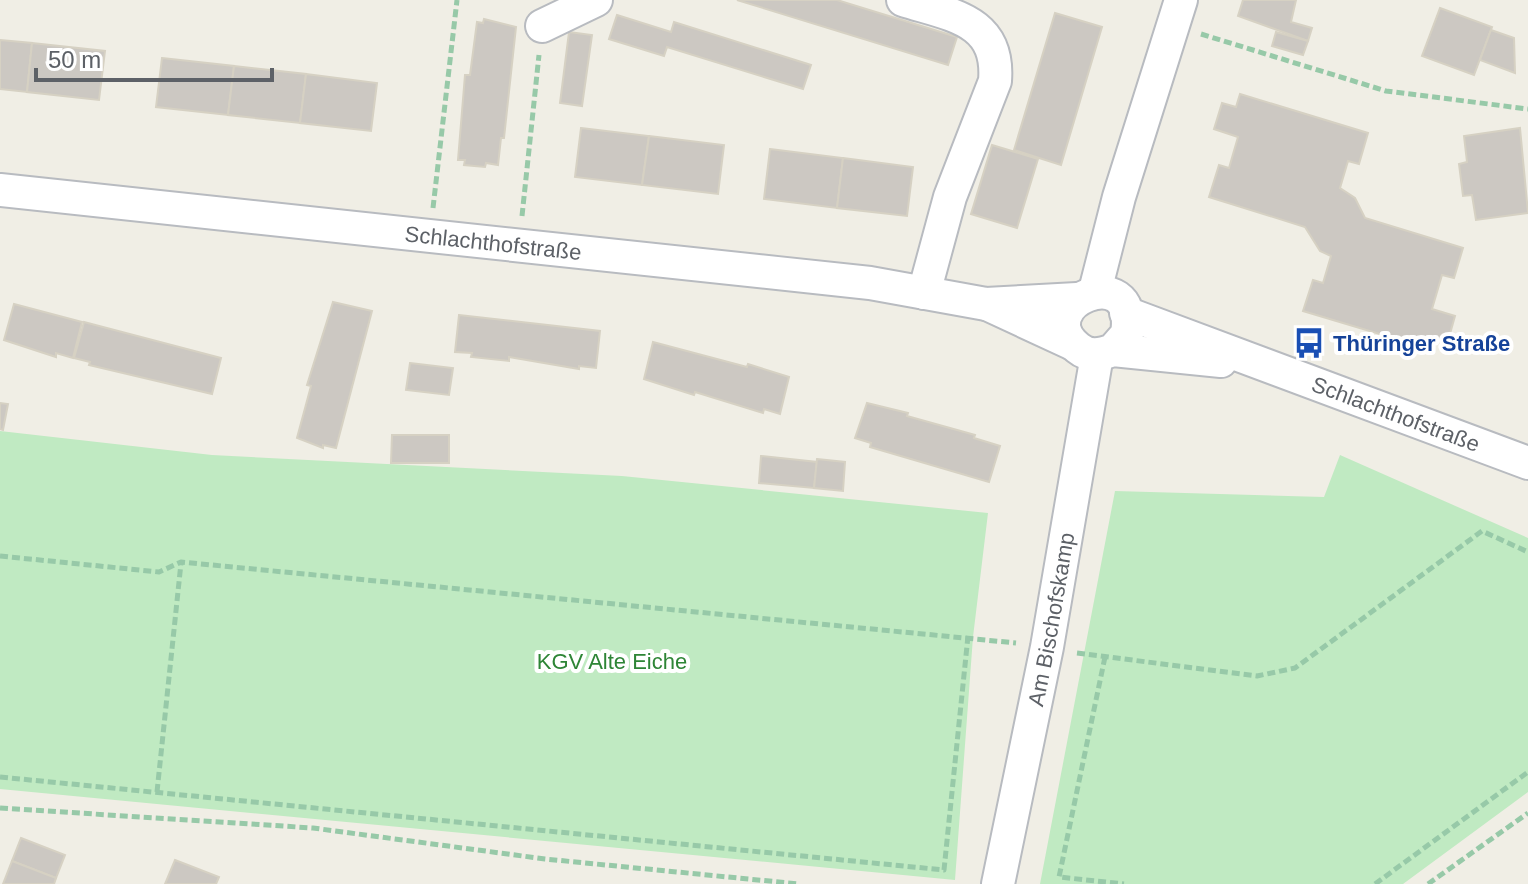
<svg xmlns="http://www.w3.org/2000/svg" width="1528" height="884" font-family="Helvetica,sans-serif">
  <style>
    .green { fill: #c0eac2 }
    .building { fill: #ccc8c2; stroke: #d6d1c3; stroke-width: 2 }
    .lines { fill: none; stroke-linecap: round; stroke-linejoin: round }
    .minor-casing { stroke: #b8bbc0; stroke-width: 36 }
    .path { stroke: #97c9a8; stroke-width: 5; stroke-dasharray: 8 4; stroke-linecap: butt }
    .minor { stroke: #fff; stroke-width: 32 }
    .labels { text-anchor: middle; stroke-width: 8; stroke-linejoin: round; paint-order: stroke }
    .street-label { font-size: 22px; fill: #5d6167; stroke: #fff }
    .transit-label { font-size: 22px; font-weight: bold; fill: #164399; stroke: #fff; text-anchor: start }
    .park-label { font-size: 22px; fill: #2e8536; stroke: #fff }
  </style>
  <rect width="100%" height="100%" fill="#f0eee5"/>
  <g class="green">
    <polygon points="0,431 212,455 622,476 988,513 973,637 955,880 0,789"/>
    <polygon points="1340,455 1528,538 1528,792 1403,884 1040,884 1115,491 1324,497"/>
  </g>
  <g class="building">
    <polygon points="737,0 837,0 957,37 948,65"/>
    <polygon points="1243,0 1296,0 1291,22 1312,28 1308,41 1238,16"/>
    <polygon points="1440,8 1492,27 1474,75 1422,56"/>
    <polygon points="1055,13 1102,27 1061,165 1014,150"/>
    <polygon points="617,15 671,32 674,22 811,65 803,89 667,47 664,56 609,39"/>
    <polygon points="484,19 516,27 504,138 501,138 498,165 486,163 485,167 464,165 465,160 458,160 465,75 470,75 477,22 483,23"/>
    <polygon points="1491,30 1514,38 1515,73 1480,60"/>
    <polygon points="569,32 592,35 582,106 560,103"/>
    <polygon points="1276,32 1308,41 1303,55 1272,46"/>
    <polygon points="0,40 32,43 27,92 0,89"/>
    <polygon points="32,43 105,51 99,100 27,92"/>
    <polygon points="162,58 234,66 228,115 156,107"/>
    <polygon points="234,66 306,74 300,123 228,115"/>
    <polygon points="306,74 377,83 371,131 300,123"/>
    <polygon points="1240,94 1368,133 1359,164 1348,161 1340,188 1355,198 1365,218 1463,248 1454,278 1442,275 1432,309 1455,316 1448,341 1436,337 1433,350 1303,311 1313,280 1323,283 1331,256 1320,251 1305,227 1209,197 1219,165 1229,168 1238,137 1214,129 1222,103 1236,107"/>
    <polygon points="581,128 649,136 642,185 575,177"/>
    <polygon points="1520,128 1528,213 1476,220 1472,195 1463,196 1459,164 1467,162 1464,136"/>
    <polygon points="649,136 724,145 718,194 642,185"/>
    <polygon points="992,145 1038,159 1017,228 971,214"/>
    <polygon points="770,149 843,158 837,208 764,199"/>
    <polygon points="843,158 913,167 907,216 837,208"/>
    <polygon points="333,302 372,311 336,448 323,445 323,448 297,438 311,386 307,385"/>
    <polygon points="14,304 82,322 73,358 56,353 56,357 4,340"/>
    <polygon points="459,315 600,331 596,368 579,366 579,369 509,357 509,361 471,357 472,353 455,352"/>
    <polygon points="84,322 221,358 212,394 89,365 90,362 74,358"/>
    <polygon points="653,342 747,367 748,364 789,377 780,414 764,409 763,413 695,392 694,395 644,379"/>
    <polygon points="410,363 453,368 449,395 406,390"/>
    <polygon points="0,403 8,404 3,430 0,429"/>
    <polygon points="867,403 908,413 907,416 975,435 974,438 1000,446 989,482 870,447 871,443 855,438"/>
    <polygon points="392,435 449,435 449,463 391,463"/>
    <polygon points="761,456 817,462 814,488 759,483"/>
    <polygon points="817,459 845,462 843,491 814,488"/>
    <polygon points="21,838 65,855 56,878 12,861"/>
    <polygon points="175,860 219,877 216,884 165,884"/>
    <polygon points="12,861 56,878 54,884 3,884"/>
  </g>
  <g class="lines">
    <defs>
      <g id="minor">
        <path d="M903 0C950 15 1000 19 995 81L950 197 924 293"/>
        <polyline points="542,26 596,0"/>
        <path id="s1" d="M0 190 870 283 986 304 1077 299"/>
        <polyline points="1095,291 1119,197 1181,0"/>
        <polyline points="989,305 1073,344"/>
        <path id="s2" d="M1126 313 1528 463"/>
        <path d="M1113 350 1127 334C1139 255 1025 306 1078 348 1089 357 1100 355 1113 350L1221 361"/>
        <path id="s3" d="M998 884 1047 647 1097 355"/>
      </g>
    </defs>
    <use href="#minor" class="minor-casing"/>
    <g class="path">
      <polyline points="1201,34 1386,91 1528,109"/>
      <polyline points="433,208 457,0"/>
      <polyline points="522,216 539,55"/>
      <polyline points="0,556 159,572 181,562 1016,643"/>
      <polyline points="1077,653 1257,676 1295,668 1482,531 1528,552"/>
      <polyline points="1105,657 1059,877 1124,884"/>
      <polyline points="0,777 944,870 968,636"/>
      <polyline points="157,792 181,563"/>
      <polyline points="0,808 313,828 545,859 799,884"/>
      <polyline points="1375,884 1528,772"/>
      <polyline points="1428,884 1528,813"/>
    </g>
    <use href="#minor" class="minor"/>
  </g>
  <defs>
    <symbol id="bus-bare" viewBox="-9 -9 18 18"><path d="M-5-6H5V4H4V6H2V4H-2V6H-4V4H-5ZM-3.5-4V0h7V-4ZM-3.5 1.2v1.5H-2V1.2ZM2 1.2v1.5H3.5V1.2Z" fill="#1a4fb4" stroke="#fff" stroke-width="2.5" paint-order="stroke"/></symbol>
  </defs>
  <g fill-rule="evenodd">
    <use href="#bus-bare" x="1287" y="321" width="44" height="44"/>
  </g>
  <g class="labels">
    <g class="street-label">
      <text dy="8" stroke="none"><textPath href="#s1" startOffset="496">Schlachthofstraße</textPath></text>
      <text dy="8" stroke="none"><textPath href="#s2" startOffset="288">Schlachthofstraße</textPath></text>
      <text dy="8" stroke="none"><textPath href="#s3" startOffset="270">Am Bischofskamp</textPath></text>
    </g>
    <g class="transit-label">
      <text x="1333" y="351">Thüringer Straße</text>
    </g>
    <g class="park-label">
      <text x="612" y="669">KGV Alte Eiche</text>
    </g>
  </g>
  <path d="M36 68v12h236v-12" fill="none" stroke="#5d6167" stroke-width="4"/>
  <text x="48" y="68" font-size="24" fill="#5d6167" stroke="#ffffff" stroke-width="6" paint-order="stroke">50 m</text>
</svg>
